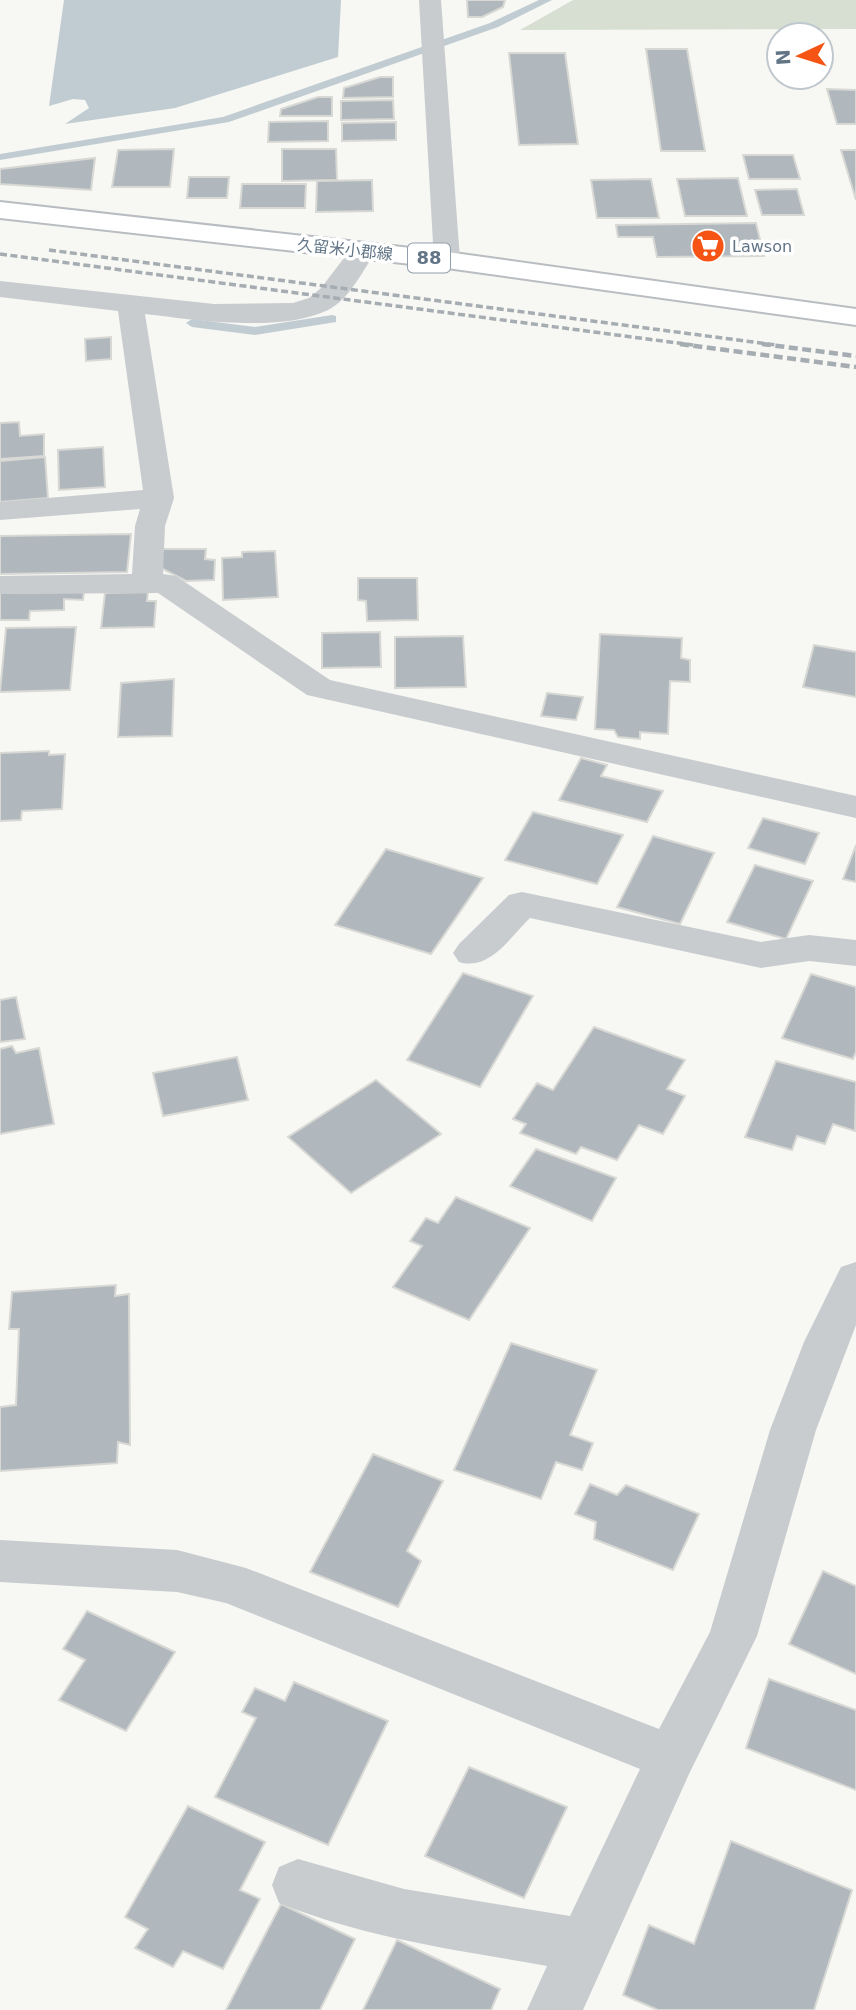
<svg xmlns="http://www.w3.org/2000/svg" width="856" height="2010" font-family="'DejaVu Sans','Noto Sans JP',sans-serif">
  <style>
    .green { fill: #d7dfd3 }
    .water { fill: #c0ccd1 }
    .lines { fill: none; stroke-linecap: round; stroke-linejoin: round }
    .stream { fill: #c0ccd1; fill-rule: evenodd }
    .building { fill: #b0b8bd; stroke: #d8d8d5; stroke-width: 2 }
    .major-casing { stroke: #b9bdc1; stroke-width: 4 }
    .minor { fill: #c8cccf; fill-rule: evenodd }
    .major { fill: #fff; fill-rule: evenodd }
    .rail-far1 { stroke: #a5acb2; stroke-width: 3.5; stroke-dasharray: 7 3.5; stroke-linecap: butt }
    .rail { stroke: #a5acb2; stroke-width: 4.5; stroke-dasharray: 9 4.5; stroke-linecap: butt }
    .labels { text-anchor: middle; stroke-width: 7; stroke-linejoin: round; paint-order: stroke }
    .far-poi-label { font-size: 16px; fill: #627587; stroke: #fff; text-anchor: start }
    .far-street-label { font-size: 16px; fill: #627587; stroke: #fff }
    .shield { fill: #fff; stroke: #919eab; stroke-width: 2 }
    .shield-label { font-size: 18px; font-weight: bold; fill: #627587 }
  </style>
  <rect width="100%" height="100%" fill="#f7f7f3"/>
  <polygon class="green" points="573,0 856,0 856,29 520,30"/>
  <polygon class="water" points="64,0 341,0 338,57 175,108 65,124 89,108 85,100 73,99 49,106"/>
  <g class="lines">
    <g class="stream">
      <polygon points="539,0 552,0 498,27 229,122 0,160 0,154 223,117 490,23"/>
      <polygon points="332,315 336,316 336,322 255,335 192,327 186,323 192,319 255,327"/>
    </g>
  </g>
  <g class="building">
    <polygon points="467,0 505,0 503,7 482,17 468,17"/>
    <polygon points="646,49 687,49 705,151 661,151"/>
    <polygon points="509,53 565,53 578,144 519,145"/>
    <polygon points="380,77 393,77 393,97 343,98 344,88"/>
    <polygon points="827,89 856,90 856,124 837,124"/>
    <polygon points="318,97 332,97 332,116 280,116 281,109"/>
    <polygon points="393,100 394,119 341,120 341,101"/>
    <polygon points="328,121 328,141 268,142 269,122"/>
    <polygon points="396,122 396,140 342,141 342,123"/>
    <polygon points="174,149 170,187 112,187 118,150"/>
    <polygon points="282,149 336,149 337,180 282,181"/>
    <polygon points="841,150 856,150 856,200"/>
    <polygon points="743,155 793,155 800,179 749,179"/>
    <polygon points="95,158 91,190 0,184 0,169"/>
    <polygon points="189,177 229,177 227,198 187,198"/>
    <polygon points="738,178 747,216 685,216 677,179"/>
    <polygon points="651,179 659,218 597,218 591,180"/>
    <polygon points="372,180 373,211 316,212 317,181"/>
    <polygon points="242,184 306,184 305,208 240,208"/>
    <polygon points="797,189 804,215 762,215 755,190"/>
    <polygon points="756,223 764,256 657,257 653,237 618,237 616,225"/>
    <polygon points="111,337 111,359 86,361 85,339"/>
    <polygon points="19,422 20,436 44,434 44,456 0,459 0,423"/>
    <polygon points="103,447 105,487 59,490 58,450"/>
    <polygon points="45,457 48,498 0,502 0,461"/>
    <polygon points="131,534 127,572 0,574 0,536"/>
    <polygon points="159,549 206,549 205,559 215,560 214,580 186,581 157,566"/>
    <polygon points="275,551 278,597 223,600 222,558 242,557 242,552"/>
    <polygon points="358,578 417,578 418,620 367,621 366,601 358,600"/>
    <polygon points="84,592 83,600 64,599 64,610 30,611 29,620 0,620 0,593"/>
    <polygon points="148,592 147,601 156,601 154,627 101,628 105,593"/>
    <polygon points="76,627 70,690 0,692 6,628"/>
    <polygon points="380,632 381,667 322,668 322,633"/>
    <polygon points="600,634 682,638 681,658 690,660 690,682 670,681 668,734 640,732 640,739 618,737 614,730 595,729"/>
    <polygon points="463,636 466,687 395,688 395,637"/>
    <polygon points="814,645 856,652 856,697 803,687"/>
    <polygon points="174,679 172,736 118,737 121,683"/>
    <polygon points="547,693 583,697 576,720 541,716"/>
    <polygon points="49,751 49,755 65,754 62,809 22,811 21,820 0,821 0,753"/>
    <polygon points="581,758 607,765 601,776 663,791 647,822 559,800"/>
    <polygon points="533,812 623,835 597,884 505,860"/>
    <polygon points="763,818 819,833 805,864 748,848"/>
    <polygon points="653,836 714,853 680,924 617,907"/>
    <polygon points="856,845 856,882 843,879"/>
    <polygon points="386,849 483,878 431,954 335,925"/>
    <polygon points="755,865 813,881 786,939 727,922"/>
    <polygon points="463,973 533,996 480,1087 407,1060"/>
    <polygon points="811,974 856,987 856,1052 853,1059 782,1038"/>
    <polygon points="16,997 25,1039 0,1042 0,1000"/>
    <polygon points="594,1027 685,1060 667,1089 685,1096 663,1134 639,1125 617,1160 581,1147 576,1154 520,1133 526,1124 513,1119 537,1083 553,1090"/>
    <polygon points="12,1046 16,1053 39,1048 54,1124 0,1134 0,1049"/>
    <polygon points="237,1057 248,1100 163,1116 153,1073"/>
    <polygon points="776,1061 856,1082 855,1131 833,1124 825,1144 797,1136 792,1150 745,1137"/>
    <polygon points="376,1080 441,1134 351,1193 288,1137"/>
    <polygon points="536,1149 616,1178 592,1221 510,1186"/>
    <polygon points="456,1197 530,1228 469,1320 393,1287 422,1246 410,1241 426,1218 438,1223"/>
    <polygon points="116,1285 115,1296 129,1294 130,1445 118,1442 117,1463 0,1471 0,1407 16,1405 19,1329 9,1329 12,1292"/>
    <polygon points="511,1343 597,1370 570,1435 593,1443 582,1470 556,1462 541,1499 454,1470"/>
    <polygon points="373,1454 443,1481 407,1551 421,1561 398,1607 310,1572"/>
    <polygon points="590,1484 617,1495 626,1485 699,1514 673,1570 594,1539 596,1522 575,1514"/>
    <polygon points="823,1571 856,1586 856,1674 789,1644"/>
    <polygon points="87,1611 175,1652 126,1731 59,1700 85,1660 63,1649"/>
    <polygon points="769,1679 856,1710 856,1790 746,1748"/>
    <polygon points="294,1682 388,1721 328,1845 215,1797 256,1718 242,1712 255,1688 285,1701"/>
    <polygon points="469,1767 567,1807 524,1898 425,1856"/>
    <polygon points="188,1806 265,1842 240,1890 260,1899 223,1969 183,1951 173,1967 135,1948 148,1929 125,1917"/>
    <polygon points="731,1841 852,1890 814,2010 658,2010 623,1995 649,1925 694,1944"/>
    <polygon points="281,1904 355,1939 320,2010 226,2010"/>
    <polygon points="397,1940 500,1989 491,2010 363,2010"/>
  </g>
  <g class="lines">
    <defs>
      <polygon id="major" points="0,202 447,252 856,309 856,325 447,268 0,218"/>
    </defs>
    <use href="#major" class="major-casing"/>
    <g class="minor">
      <polygon points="419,0 441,0 460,260 456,266 438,266 434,260"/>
      <path d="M363 243 372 245 376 251C364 269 349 300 328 310 281 333 196 320 145 314L174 498 165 526 163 574 176 576 330 680 856 796V818L307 695 158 593 0 594V576L132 574 135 526 140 509 0 520V502L143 490 118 311 0 297V281L214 304 293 303 309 298 321 288 354 245Z"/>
      <path d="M522 892 761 942 809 935 856 940V966L809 961 761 968 530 918C509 938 490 971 459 962L453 953 459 944 509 895Z"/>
      <path d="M856 1262V1325L816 1430 757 1636 689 1774 583 2010H527L547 1966C457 1950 365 1938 279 1903L272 1885 279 1867 298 1859 404 1889 570 1916 640 1769 226 1603 177 1592 0 1582V1540L177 1550 246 1568 659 1729 710 1632 770 1430 804 1342 841 1267Z"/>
    </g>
    <use href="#major" class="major"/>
    <g class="rail-far1">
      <polyline points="49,250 776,345"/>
      <polyline points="0,254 693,345"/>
    </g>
    <g class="rail">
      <polyline points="680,344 856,367"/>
      <polyline points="762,344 856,356"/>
    </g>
  </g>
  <defs>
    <symbol id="supermarket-disc" viewBox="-11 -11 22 22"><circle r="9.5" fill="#f65414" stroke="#fff"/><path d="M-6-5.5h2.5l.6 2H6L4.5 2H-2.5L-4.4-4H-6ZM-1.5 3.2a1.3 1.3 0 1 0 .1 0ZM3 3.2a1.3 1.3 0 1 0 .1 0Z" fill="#fff"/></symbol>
  </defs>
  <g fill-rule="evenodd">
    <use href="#supermarket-disc" x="689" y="227" width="38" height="38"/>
  </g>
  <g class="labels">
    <g class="far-poi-label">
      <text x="732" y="252">Lawson</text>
    </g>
    <g class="far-street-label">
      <text transform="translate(345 249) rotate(6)" y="6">久留米小郡線</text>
    </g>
    <rect class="shield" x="408" y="243.5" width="42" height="29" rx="5"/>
    <g class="shield-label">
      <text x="429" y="264">88</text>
    </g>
  </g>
  <g transform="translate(800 56) rotate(266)"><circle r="33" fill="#ffffff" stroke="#c0c8cf" stroke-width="2"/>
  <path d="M0-5L12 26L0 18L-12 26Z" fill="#f65414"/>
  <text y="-10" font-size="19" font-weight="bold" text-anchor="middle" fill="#627587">N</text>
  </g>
</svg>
